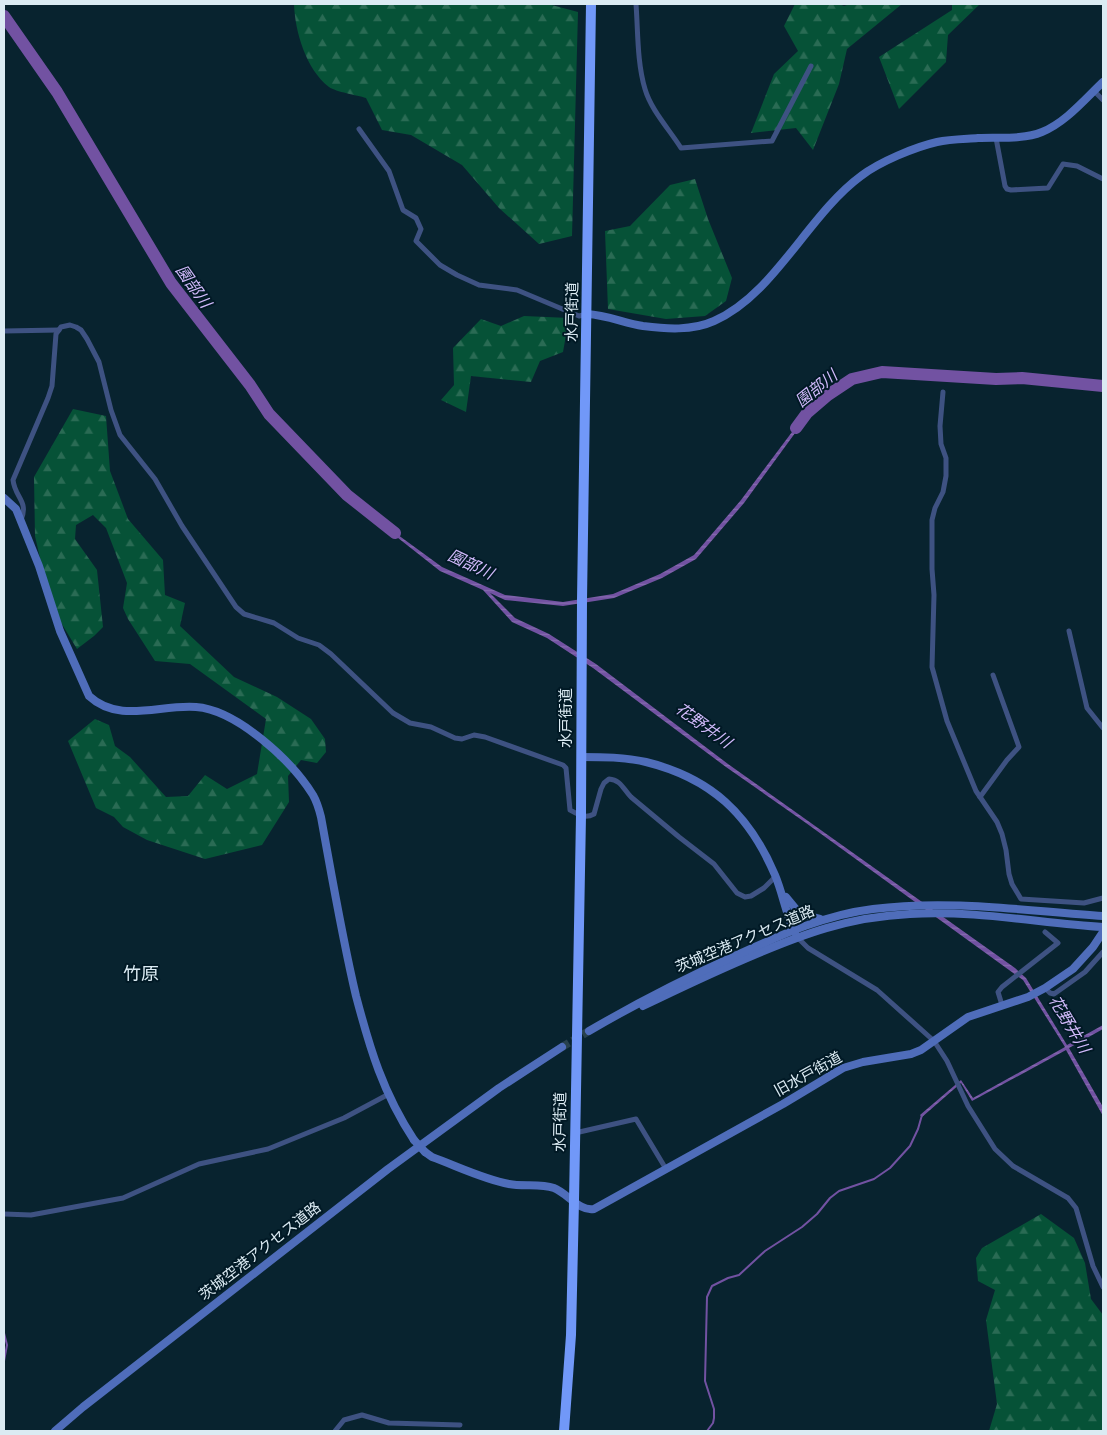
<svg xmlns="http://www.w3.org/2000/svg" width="1107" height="1435" font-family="'Playfair Display','Noto Sans JP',serif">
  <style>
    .forest { fill: url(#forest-firs) }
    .water { fill: url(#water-rules) }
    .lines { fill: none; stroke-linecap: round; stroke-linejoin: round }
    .stream { stroke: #7252a2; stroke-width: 2 }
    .river { stroke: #7252a2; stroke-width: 12 }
    .secondary-tunnel { stroke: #28414c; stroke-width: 8; stroke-dasharray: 8 4; stroke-linecap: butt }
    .street { stroke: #3e5282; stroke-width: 5 }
    .secondary { stroke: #4f6dba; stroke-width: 8 }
    .highway { stroke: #7198f8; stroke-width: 10 }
    .secondary-bridge { stroke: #4f6dba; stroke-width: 8 }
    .labels { text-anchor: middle; stroke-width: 4; stroke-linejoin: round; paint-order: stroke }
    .street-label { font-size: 15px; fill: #dbebf3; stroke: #011925 }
    .water-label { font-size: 16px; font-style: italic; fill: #d1bafb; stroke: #011925 }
    .quarter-label { font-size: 18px; fill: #dbebf3; stroke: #011925 }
  </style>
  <defs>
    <pattern id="forest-firs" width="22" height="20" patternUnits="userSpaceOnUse" patternTransform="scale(1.25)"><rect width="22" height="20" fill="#065237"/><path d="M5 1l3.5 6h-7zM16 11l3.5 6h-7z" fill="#2a6b54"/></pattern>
    <pattern id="water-rules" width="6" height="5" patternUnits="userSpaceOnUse" patternTransform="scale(1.25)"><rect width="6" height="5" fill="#7252a2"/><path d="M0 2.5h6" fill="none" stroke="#866baf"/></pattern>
  </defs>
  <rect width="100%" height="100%" fill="#08232f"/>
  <g class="forest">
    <path d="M294 4H548L578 12 572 236 539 244 499 208 462 165 411 135 382 130 366 98C357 95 336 92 329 87 306 69 295 32 294 4Z"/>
    <polygon points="795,4 839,4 844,6 850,4 902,4 847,49 839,84 813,150 796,128 751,133 774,74 798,51 784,26"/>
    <polygon points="952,4 980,4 948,35 946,62 899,109 879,57 952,10"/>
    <polygon points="695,179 708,219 732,278 726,301 705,316 666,319 608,309 605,231 630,226 670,185"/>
    <polygon points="524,316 569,318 563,352 540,361 531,382 471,376 466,412 441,400 454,385 453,348 481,319 501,326"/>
    <polygon points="73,409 106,416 110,471 128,519 163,560 165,595 185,603 180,626 234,677 277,697 311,719 325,739 326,752 317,763 301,760 288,776 289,802 262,845 205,859 147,840 123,827 114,817 96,808 68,741 95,719 109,725 115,746 130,757 166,797 188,796 205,775 227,789 257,774 266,719 190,664 155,661 128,619 123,608 127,583 106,528 93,515 76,525 75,539 97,570 103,627 94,636 77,649 57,616 47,589 35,536 34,477"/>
    <polygon points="1041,1214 1074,1238 1085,1263 1091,1299 1103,1315 1103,1431 989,1431 997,1404 986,1320 995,1290 978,1281 976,1258 982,1248"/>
  </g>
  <polygon class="water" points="809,414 744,503 696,559 662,578 614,598 563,606 505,600 490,593 515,618 549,634 596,664 728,764 1015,968 1026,978 1067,1045 1103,1025 1103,1029 1069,1048 1103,1107 1103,1116 1066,1050 972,1101 961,1083 922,1117 920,1115 961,1080 973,1098 1065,1047 1023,980 806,823 726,767 593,668 547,638 512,622 483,590 440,571 346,497 442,567 505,595 563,602 613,594 660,574 694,555 741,500 804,416"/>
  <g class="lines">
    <g class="stream">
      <polyline points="4,1333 7,1345 4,1361"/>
      <polyline points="707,1431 713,1423 714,1418 714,1409 705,1381 707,1297 712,1286 728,1278 739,1275 765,1251 802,1227 817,1214 830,1198 839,1191 874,1179 890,1168 910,1146 918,1129 922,1115"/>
    </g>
    <g class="river">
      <polyline points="4,16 57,92 171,283 250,385 269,414 347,495 395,533"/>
      <polyline points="796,428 807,413 828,395 852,379 882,372 996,379 1022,378 1103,386"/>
    </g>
    <polyline class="secondary-tunnel" points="562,1047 589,1031"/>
    <g class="street">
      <path d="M636 4C638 30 637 63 645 89 651 110 669 129 681 148L772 141 811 66"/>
      <polyline points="1094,91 1103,100"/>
      <polyline points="359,129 389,171 403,210 416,218 421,229 416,241 440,265 457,275 479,285 517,290 579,316 587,314"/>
      <polyline points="996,138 1005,186 1007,189 1011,190 1048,188 1063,164 1077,166 1103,179"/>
      <polyline points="4,331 59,330"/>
      <polyline points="943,392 940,426 941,444 946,458 946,476 943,492 935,508 932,520 932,569 934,595 932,667 947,721 976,791 997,822 1002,834 1006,850 1009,874 1012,884 1021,899 1084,903 1103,898"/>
      <path d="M21 520C29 501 15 498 13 480L48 398 52 386 56 334 61 327 70 325 76 327 81 330 87 339 99 362 111 410 120 435 155 479 182 526 236 607 244 614 274 623 298 638 319 645 331 654 393 713 410 723 431 727 455 738 462 739 474 735 485 737 563 765 566 768 570 810C579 815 585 819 594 814L601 789 604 783 609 779C621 780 623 789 631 797L679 837 714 864 737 893 745 897 751 896 764 888 776 876"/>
      <polyline points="1069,631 1087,708 1103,728"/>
      <polyline points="980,797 1007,760 1019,747 993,675"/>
      <polyline points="797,937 808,948 877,990 934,1041 947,1061 968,1106 995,1149 1013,1166 1068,1198 1076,1208 1093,1266 1103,1287"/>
      <polyline points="1045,988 1050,993 1054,994 1085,972 1103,952"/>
      <polyline points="1002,1005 998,992 1002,987 1058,943 1045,932"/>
      <polyline points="575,1133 636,1119 666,1169"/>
      <polyline points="4,1214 31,1215 123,1198 199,1164 268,1149 344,1118 387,1095"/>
      <polyline points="335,1431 344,1420 362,1415 389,1423 460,1425"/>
    </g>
    <g class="secondary">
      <path d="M587 314C607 315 624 323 643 326 666 329 692 331 714 321 774 295 808 215 861 176 879 162 915 147 937 142 950 139 965 139 978 138 999 137 1022 140 1042 132 1066 122 1084 100 1103 82"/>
      <path d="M4 498 16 509 39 566 60 631 89 696C119 724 160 704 196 707 237 710 292 761 313 795 317 802 319 809 321 817 332 877 342 937 356 996 370 1049 383 1093 414 1140"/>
      <path d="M581 757C602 757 625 757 646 762 711 778 749 814 775 875 783 894 786 915 795 933"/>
      <polyline points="786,897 800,914 820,919"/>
      <path d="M643 1006C678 989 712 973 747 958 803 934 848 917 910 914 975 910 1039 923 1103 927"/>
      <path d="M589 1031C637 1003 686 978 737 955 781 935 824 915 873 909 950 899 1026 911 1103 916"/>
      <path d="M425 1152 432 1157C457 1166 483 1179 509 1184 523 1187 540 1183 554 1188 567 1193 580 1212 594 1209L783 1104 843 1068 863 1062 911 1054 921 1050 968 1017 1028 997 1045 988 1073 969 1093 947 1103 932"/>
      <polyline points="55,1431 83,1407 388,1169 499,1088 562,1047"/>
    </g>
    <polyline class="highway" points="564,1431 571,1335 574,1201 581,816 582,600 591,4"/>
    <polyline class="secondary-bridge" points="414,1140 425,1152"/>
  </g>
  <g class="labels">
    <g class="street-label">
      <text transform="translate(572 312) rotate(-89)" y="5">水戸街道</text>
      <text transform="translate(566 718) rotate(-90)" y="5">水戸街道</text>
      <text transform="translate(745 939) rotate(-23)" y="5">茨城空港アクセス道路</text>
      <text transform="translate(808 1074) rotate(-29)" y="5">旧水戸街道</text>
      <text transform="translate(560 1122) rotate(-89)" y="5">水戸街道</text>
      <text transform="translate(260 1251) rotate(-38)" y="5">茨城空港アクセス道路</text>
    </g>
    <g class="water-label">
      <text transform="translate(194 286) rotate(55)" y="6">園部川</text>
      <text transform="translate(816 388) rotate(-39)" y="6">園部川</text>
      <text transform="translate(471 564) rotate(25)" y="6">園部川</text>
      <text transform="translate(704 725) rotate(36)" y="6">花野井川</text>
      <text transform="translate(1070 1024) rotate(59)" y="6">花野井川</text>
    </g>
    <g class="quarter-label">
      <text x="141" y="980">竹原</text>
    </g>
  </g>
  <rect width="1107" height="1435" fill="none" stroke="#dbebf3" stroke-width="10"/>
</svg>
